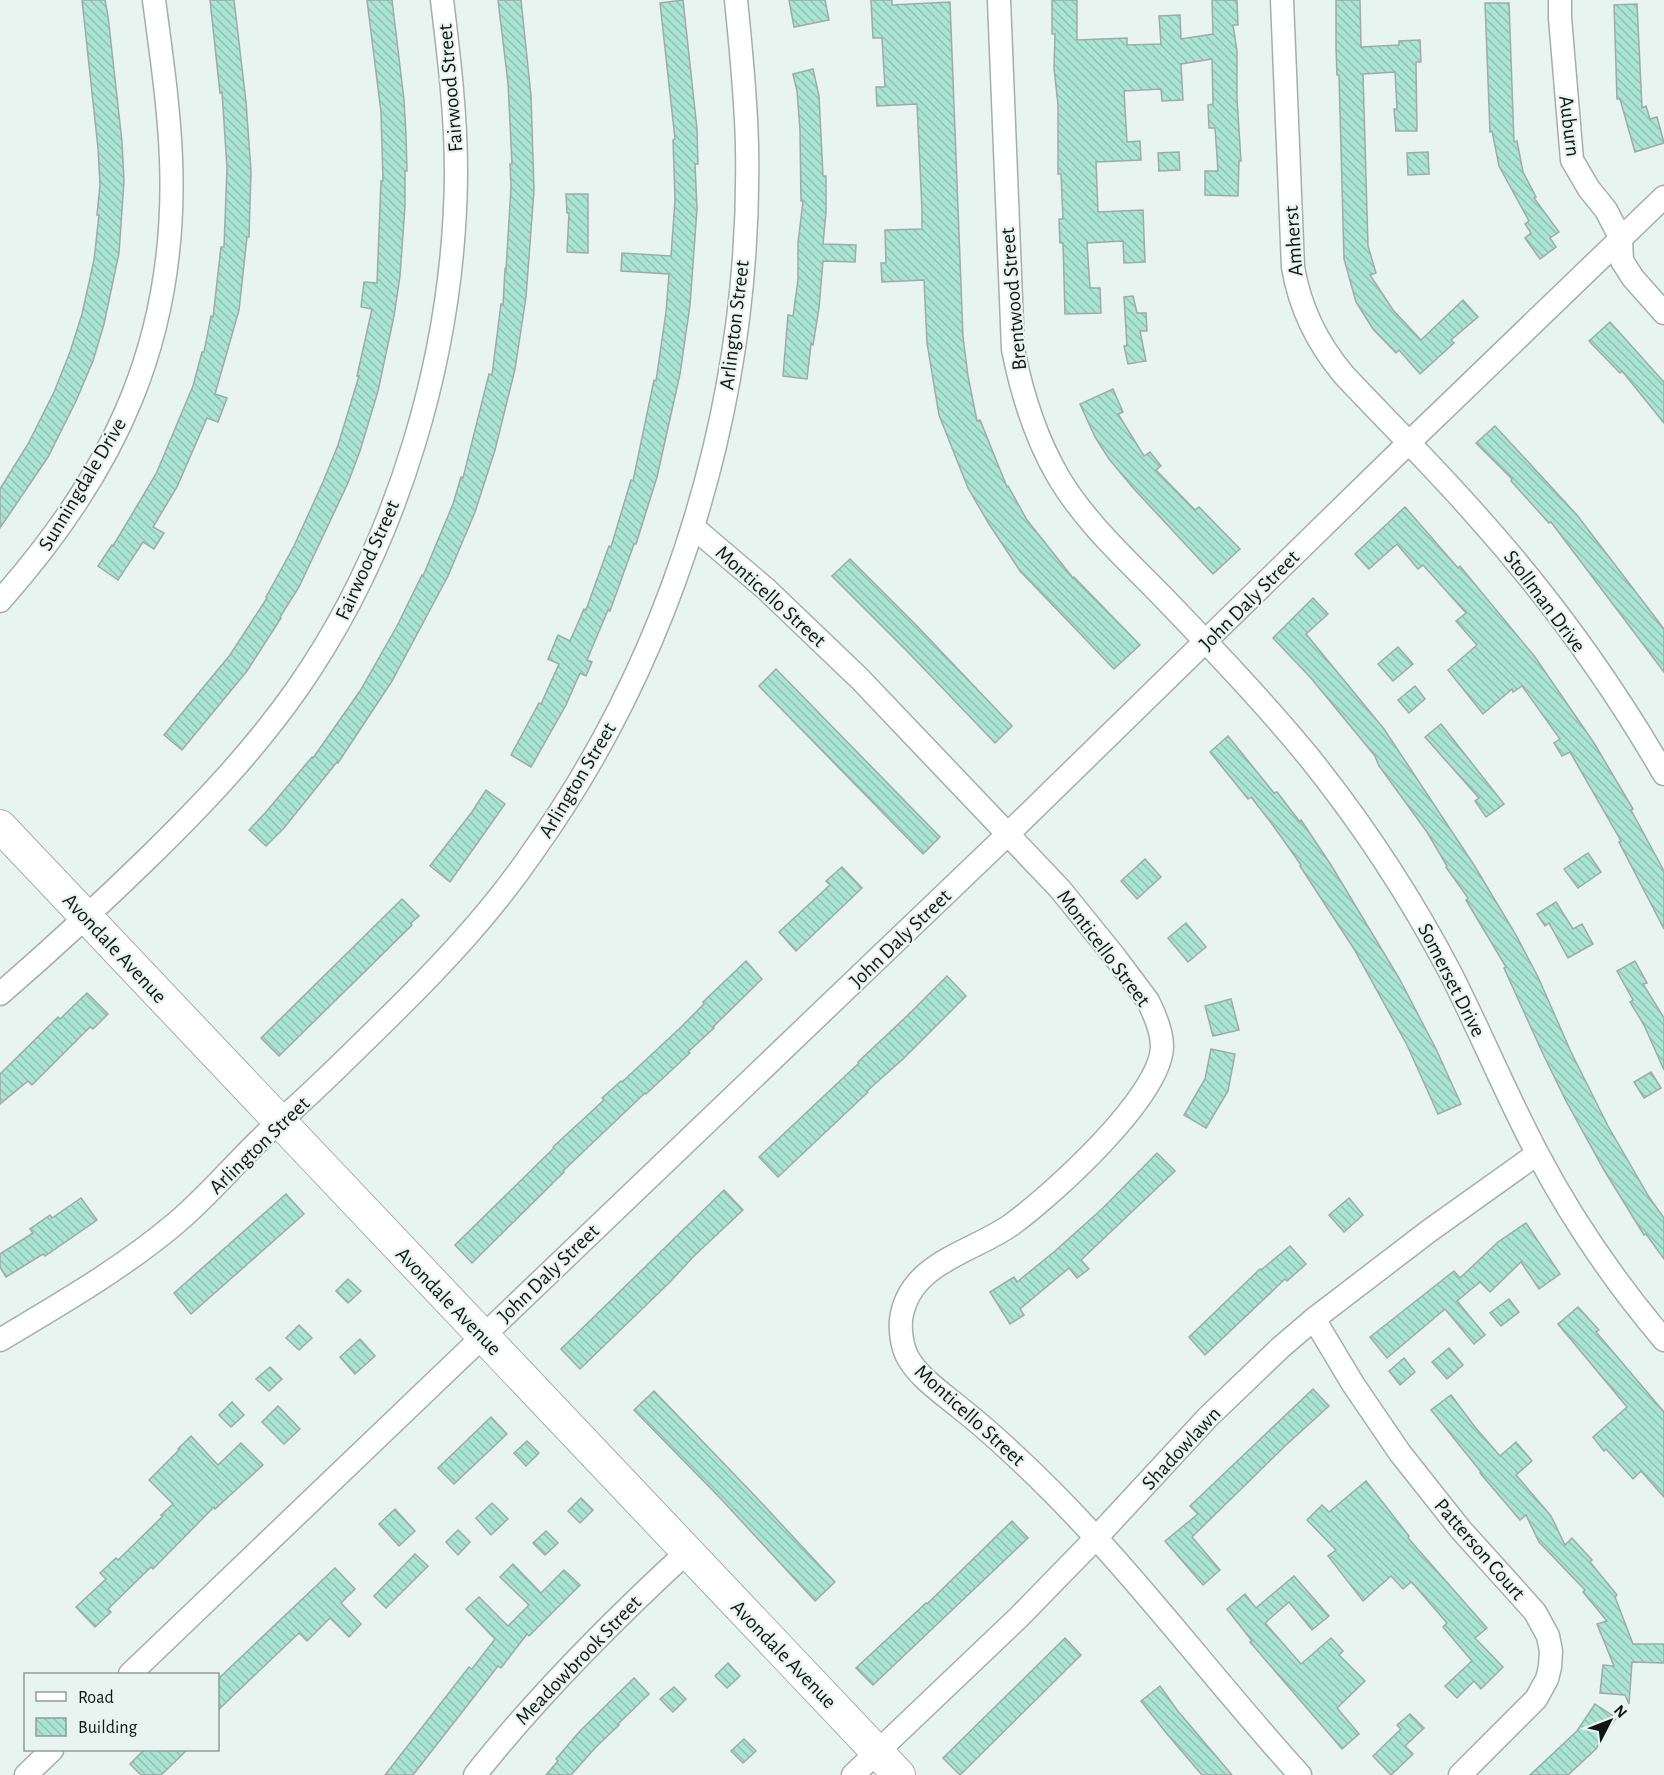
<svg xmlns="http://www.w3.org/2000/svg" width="1664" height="1775" font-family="'Alegreya Sans',sans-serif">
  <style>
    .building { fill: url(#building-back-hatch); stroke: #a0aaa7; stroke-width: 1.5 }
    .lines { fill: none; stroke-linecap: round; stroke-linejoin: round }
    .street-casing { stroke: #a4afac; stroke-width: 25 }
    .secondary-casing { stroke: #a4afac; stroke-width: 34 }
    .street { stroke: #fff; stroke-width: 22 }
    .secondary { stroke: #fff; stroke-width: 32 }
    .labels { text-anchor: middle; stroke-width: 4.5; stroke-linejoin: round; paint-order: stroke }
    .street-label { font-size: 21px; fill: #111514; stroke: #e8f4f0 }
  </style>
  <defs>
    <pattern id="building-back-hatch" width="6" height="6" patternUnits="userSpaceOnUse" patternTransform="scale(1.5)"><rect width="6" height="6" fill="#aae4d2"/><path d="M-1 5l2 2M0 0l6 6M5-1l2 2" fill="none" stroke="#91c3b3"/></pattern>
  </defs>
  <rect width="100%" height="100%" fill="#e8f4f0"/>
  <g class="building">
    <polygon points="82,0 105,0 108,16 122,142 124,181 119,253 104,324 93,361 76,401 48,457 0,528 0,489 28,444 54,392 70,352 82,314 94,260 99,215 97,215 100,185 98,148"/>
    <polygon points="210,0 234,0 246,102 251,171 249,237 247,237 239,310 215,394 227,398 218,422 207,418 177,487 153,527 164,533 154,549 143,542 118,580 98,566 112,545 113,546 156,474 193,386 202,352 204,352 211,316 213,317 221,247 224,247 227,168 222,92 220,93"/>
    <polygon points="367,0 392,0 404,100 406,135 407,171 405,171 405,206 400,276 394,316 378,391 360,451 348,483 299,587 280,617 281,618 247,671 182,750 164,735 230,655 267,598 266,597 294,546 323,482 338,445 359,376 357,376 372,309 361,307 364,282 377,283 381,181 383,181 381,112"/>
    <polygon points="498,0 521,0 531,96 534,190 526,297 515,369 495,450 475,512 448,576 392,681 338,763 337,762 284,828 266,846 249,830 266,812 312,757 313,758 360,691 397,626 422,575 423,576 453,504 461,477 463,478 489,374 492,375 501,304 503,305 505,269 506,270 511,187 510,164 512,164 508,83"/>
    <polygon points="683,0 697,129 698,164 695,164 697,209 690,305 680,374 657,477 636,544 634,544 610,611 608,610 587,660 592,662 586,676 580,673 566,705 531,767 511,755 539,703 541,704 559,664 548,659 558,635 570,641 584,609 586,610 609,546 611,547 631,480 633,481 654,380 656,381 666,312 669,274 621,271 622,253 671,256 675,200 673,140 675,139 660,3"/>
    <polygon points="789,0 825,0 829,20 794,27"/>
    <polygon points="871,0 892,0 892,5 950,2 963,337 968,376 977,421 980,420 1007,487 1008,486 1027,520 1073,578 1074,577 1140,645 1114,669 1020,571 989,524 968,488 939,415 927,343 924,280 882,282 881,263 886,263 885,230 922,229 922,210 917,104 877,106 876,87 885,87 882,38 873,38"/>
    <polygon points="1052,0 1077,0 1077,40 1127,38 1127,45 1161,44 1159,16 1180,15 1181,39 1213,34 1212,0 1237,0 1238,25 1233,25 1237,51 1237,99 1241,161 1239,161 1238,196 1205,195 1205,171 1218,171 1215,128 1209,128 1208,105 1213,104 1212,59 1181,64 1183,100 1162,101 1161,89 1124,91 1127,142 1140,141 1141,160 1096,162 1098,212 1143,210 1145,262 1124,263 1123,241 1087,243 1090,288 1100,288 1101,313 1065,314 1063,243 1060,243 1059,219 1063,219 1061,174 1058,174 1058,105 1054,68 1055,34 1052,34"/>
    <polygon points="1336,0 1360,0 1361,47 1399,45 1399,41 1420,40 1421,62 1416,62 1417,131 1396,131 1394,109 1397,109 1395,72 1363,74 1368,246 1376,273 1370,275 1393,310 1421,340 1463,300 1478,317 1451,340 1454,343 1420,374 1399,350 1396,353 1373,329 1356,302 1344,259 1339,75 1337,75 1336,48"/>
    <polygon points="1485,3 1509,3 1514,142 1517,141 1523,172 1536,197 1534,198 1559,232 1550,238 1556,247 1540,259 1525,238 1531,233 1525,224 1529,221 1499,166 1492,131 1490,132"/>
    <polygon points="1637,4 1642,108 1646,106 1650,119 1657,117 1664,143 1635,152 1620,99 1617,99 1614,5"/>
    <polygon points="813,69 819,96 823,176 826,176 826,212 823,244 856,245 855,262 823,261 819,308 813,345 811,344 807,379 783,376 788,315 793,316 798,280 798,243 803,201 801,201 800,130 797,91 793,74"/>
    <polygon points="1179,152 1180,170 1159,171 1158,153"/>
    <polygon points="1428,152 1429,174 1408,175 1407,153"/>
    <polygon points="566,194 588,194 588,253 567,252 569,213 567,213"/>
    <polygon points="1133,296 1137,313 1146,313 1147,331 1140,331 1146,361 1128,364 1124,346 1127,346 1124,297"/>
    <polygon points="1610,322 1664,382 1664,423 1622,371 1620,373 1589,341"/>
    <polygon points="1113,389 1123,412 1118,414 1144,456 1150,452 1161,466 1156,470 1195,510 1199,507 1240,549 1213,574 1134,489 1109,459 1095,437 1080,404"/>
    <polygon points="1495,426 1577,515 1664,629 1664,672 1551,522 1549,523 1511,481 1512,479 1476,443"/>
    <polygon points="1405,507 1458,568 1460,566 1535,657 1594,743 1633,809 1631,810 1664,871 1664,929 1619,842 1621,841 1570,752 1562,756 1554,743 1560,739 1522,686 1513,692 1512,689 1483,714 1448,670 1477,645 1456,621 1466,613 1423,565 1418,569 1397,544 1369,569 1355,554"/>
    <polygon points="850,559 917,626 1012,726 995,743 906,650 832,576"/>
    <polygon points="1313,598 1328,614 1306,634 1384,729 1474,865 1516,935 1538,977 1571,1052 1608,1126 1649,1197 1664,1218 1664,1259 1646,1234 1644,1235 1604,1170 1566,1101 1543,1054 1504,968 1506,967 1466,900 1468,898 1446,867 1447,866 1427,832 1379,766 1375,756 1310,677 1273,638"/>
    <polygon points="1398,647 1413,664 1393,681 1378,664"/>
    <polygon points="776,669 940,837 923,854 759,686"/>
    <polygon points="1415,686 1425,699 1409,713 1398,700"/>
    <polygon points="1441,724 1504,804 1486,817 1475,801 1479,798 1425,737"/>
    <polygon points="1228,736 1274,793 1277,792 1300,822 1301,820 1331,865 1399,978 1436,1049 1461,1104 1438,1114 1407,1045 1354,949 1300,866 1301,865 1272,824 1251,797 1248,799 1210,752"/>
    <polygon points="486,790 505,804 450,882 430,866 472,812"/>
    <polygon points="1588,853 1601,872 1578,888 1564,869"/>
    <polygon points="1145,859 1161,877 1137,899 1121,881"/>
    <polygon points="842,867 862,888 796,951 779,932 830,885 826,881"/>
    <polygon points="402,899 419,916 411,923 412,925 279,1056 261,1038"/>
    <polygon points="1556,902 1573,929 1582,924 1593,944 1568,958 1549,923 1545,926 1537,914"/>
    <polygon points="1186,923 1206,947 1188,962 1168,938"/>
    <polygon points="746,961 762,979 713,1027 714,1028 688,1052 690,1053 646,1094 645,1093 563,1171 564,1172 472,1263 455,1245 554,1148 553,1147 604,1100 602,1098 621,1081 622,1082 679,1029 704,1004 703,1002"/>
    <polygon points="1635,961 1647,983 1643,984 1664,1018 1664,1070 1644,1025 1630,1002 1633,1000 1617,971"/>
    <polygon points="947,976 966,996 903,1059 867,1091 868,1092 778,1177 759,1157 859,1063 858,1062 908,1015"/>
    <polygon points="87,993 108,1014 93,1029 90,1027 32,1085 28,1081 0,1104 0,1074 58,1017 60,1019"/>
    <polygon points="1231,999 1239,1030 1213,1036 1205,1006"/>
    <polygon points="1211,1049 1235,1054 1228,1091 1206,1128 1184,1115 1205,1079"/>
    <polygon points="1651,1072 1661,1088 1644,1098 1634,1082"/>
    <polygon points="1157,1153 1175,1171 1081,1260 1089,1269 1077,1278 1069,1268 1020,1309 1024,1315 1010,1324 990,1292 1014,1277 1017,1282 1055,1251 1103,1208"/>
    <polygon points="724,1190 743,1210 693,1257 670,1282 580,1369 561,1349"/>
    <polygon points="286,1194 304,1214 191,1314 174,1293"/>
    <polygon points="81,1198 97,1220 45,1256 43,1254 6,1277 0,1267 0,1254 33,1233 30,1229 50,1215 52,1218"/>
    <polygon points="1349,1198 1363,1215 1344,1232 1329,1215"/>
    <polygon points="1526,1223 1560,1274 1539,1289 1521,1262 1490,1292 1480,1282 1457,1301 1485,1335 1474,1344 1445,1309 1387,1358 1370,1337 1454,1271 1460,1278 1498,1242"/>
    <polygon points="1290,1246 1306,1264 1287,1281 1285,1279 1205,1355 1189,1337 1260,1269 1261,1270"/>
    <polygon points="348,1279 361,1291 348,1303 336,1291"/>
    <polygon points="1509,1299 1519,1312 1501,1326 1490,1313"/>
    <polygon points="1578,1307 1599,1330 1596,1332 1664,1412 1664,1497 1641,1471 1633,1479 1606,1449 1604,1451 1593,1437 1627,1407 1558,1324"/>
    <polygon points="299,1325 312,1338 299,1350 286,1338"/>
    <polygon points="360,1339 375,1356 355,1374 340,1357"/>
    <polygon points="1449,1348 1463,1365 1447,1379 1432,1362"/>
    <polygon points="1404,1358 1415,1372 1400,1385 1389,1371"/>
    <polygon points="270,1367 282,1379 269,1391 256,1379"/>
    <polygon points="1313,1389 1329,1406 1285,1446 1192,1537 1220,1570 1203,1585 1165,1541 1198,1514 1190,1506"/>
    <polygon points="654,1391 757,1498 835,1582 815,1601 722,1500 634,1410"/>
    <polygon points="1451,1395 1475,1427 1500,1456 1516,1442 1532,1461 1516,1475 1551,1516 1565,1545 1572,1538 1592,1560 1590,1562 1617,1595 1615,1597 1633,1644 1664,1644 1664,1663 1632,1662 1629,1704 1625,1695 1600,1693 1603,1665 1614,1666 1597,1624 1607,1621 1583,1592 1585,1590 1539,1542 1526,1515 1520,1520 1480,1473 1481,1472 1431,1410"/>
    <polygon points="232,1402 244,1415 231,1427 219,1415"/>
    <polygon points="278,1406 300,1429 284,1444 262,1422"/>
    <polygon points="491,1417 507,1434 454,1484 438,1468"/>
    <polygon points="191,1436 218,1465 241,1443 263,1465 215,1509 214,1507 153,1569 151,1567 108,1609 111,1612 95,1627 76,1607 106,1579 100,1573 116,1558 118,1560 163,1516 161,1515 173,1504 149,1480 179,1450 178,1449"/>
    <polygon points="527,1441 539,1453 526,1466 514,1453"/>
    <polygon points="1366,1481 1409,1536 1408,1538 1487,1628 1475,1638 1503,1667 1481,1689 1474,1681 1457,1698 1445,1686 1472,1661 1443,1627 1447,1623 1415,1586 1411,1582 1403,1589 1391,1576 1363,1601 1328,1556 1336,1550 1307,1520 1322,1505 1329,1512"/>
    <polygon points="581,1498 593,1510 580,1523 568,1511"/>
    <polygon points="492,1503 508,1519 491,1535 476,1518"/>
    <polygon points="395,1509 415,1531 399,1546 379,1524"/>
    <polygon points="1012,1521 1028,1538 873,1685 856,1668 926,1603 927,1604"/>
    <polygon points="458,1530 470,1542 458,1555 446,1542"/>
    <polygon points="546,1531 558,1543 545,1555 533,1543"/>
    <polygon points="415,1554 428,1566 386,1608 374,1596"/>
    <polygon points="513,1564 541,1593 564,1570 580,1585 529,1636 527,1634 501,1668 498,1666 413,1775 385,1775 469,1667 472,1669 495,1639 466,1609 479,1597 508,1626 529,1605 500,1577"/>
    <polygon points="335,1568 355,1589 341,1603 361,1624 349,1637 330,1618 307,1641 299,1633 218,1710 218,1679"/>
    <polygon points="1294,1576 1329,1616 1312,1630 1289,1602 1265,1623 1301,1664 1331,1638 1343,1651 1339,1655 1365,1681 1337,1708 1359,1734 1342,1749 1250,1642 1252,1641 1227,1609 1245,1594 1256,1608"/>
    <polygon points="1065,1638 1081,1655 960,1775 943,1758"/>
    <polygon points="728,1663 740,1676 727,1688 715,1676"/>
    <polygon points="634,1678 649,1694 618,1724 619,1725 596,1747 571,1775 546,1775 558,1761 556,1759 580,1731"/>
    <polygon points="1160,1686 1177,1710 1232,1775 1202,1775 1167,1734 1141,1701"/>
    <polygon points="674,1687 686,1699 673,1712 660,1699"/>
    <polygon points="1595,1704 1616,1718 1596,1749 1568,1775 1530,1775 1577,1731"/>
    <polygon points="1410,1714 1424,1728 1405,1746 1413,1754 1391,1775 1373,1756 1401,1729 1397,1725"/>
    <polygon points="744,1739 756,1751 743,1763 731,1751"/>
    <polygon points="145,1749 188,1749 161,1775 141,1775 130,1764"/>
  </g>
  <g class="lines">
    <defs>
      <g id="street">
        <path d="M999 0 1013 349C1022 395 1035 437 1059 478 1086 523 1126 559 1162 596 1212 648 1262 700 1308 756 1362 823 1410 896 1450 972 1480 1031 1505 1092 1536 1151 1571 1218 1615 1282 1664 1340"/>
        <path d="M1282 0 1293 267C1300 309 1317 343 1344 375 1388 422 1434 467 1476 515 1547 594 1611 682 1664 774"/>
        <polyline points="1560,0 1560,18 1572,160 1589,189 1606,210 1621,239 1622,261 1633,278 1664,313"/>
        <path d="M693 527 766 589 860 679 1060 889 1115 957 1148 1001C1155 1015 1162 1031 1162 1046 1162 1096 1051 1196 1011 1225 971 1253 908 1263 901 1320 900 1331 902 1346 907 1356 918 1377 942 1393 960 1408 978 1422 995 1437 1012 1453 1118 1550 1203 1668 1300 1775"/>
        <path d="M0 601C117 469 178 337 171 159 169 106 161 53 154 0"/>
        <path d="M0 994C52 949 103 902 153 853 205 802 255 749 297 689 399 543 455 350 456 172 456 114 449 57 442 0"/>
        <polyline points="1314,1319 1353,1384 1400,1453 1461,1530 1535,1612 1548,1636 1551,1651 1550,1667 1547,1679 1536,1699 1460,1775"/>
        <path d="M0 1340C60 1304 123 1268 176 1223 214 1191 244 1152 281 1120 318 1088 352 1053 387 1019 440 967 490 914 532 853 677 650 752 396 747 146 746 97 741 49 736 0"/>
        <polyline points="130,1674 1008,834 1393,458 1664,197"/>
        <polyline points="26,1775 52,1750"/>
        <path d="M475 1775C539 1694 611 1622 687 1552"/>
        <polyline points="853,1775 1019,1617 1096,1538 1208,1417 1280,1348 1314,1319 1429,1231 1537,1154"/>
      </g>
      <polyline id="secondary" points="0,826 899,1775"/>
    </defs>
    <use href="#street" class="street-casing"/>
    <use href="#secondary" class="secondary-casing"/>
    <use href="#street" class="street"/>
    <use href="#secondary" class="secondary"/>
  </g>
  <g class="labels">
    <g class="street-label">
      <text transform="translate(450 88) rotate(-95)" y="7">Fairwood Street</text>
      <text transform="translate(1570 126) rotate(83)" y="7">Auburn</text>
      <text transform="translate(1293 241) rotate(-94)" y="7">Amherst</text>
      <text transform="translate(1013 299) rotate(-95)" y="7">Brentwood Street</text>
      <text transform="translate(734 325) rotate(-83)" y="7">Arlington Street</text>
      <text transform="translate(82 484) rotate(-59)" y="7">Sunningdale Drive</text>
      <text transform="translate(367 560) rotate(-66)" y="7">Fairwood Street</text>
      <text transform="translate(771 596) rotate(42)" y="7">Monticello Street</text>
      <text transform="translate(1249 600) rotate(-45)" y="7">John Daly Street</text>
      <text transform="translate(1545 601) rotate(53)" y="7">Stollman Drive</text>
      <text transform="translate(577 780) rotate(-59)" y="7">Arlington Street</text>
      <text transform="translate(900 938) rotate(-44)" y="7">John Daly Street</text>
      <text transform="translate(115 948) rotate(47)" y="7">Avondale Avenue</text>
      <text transform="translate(1104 948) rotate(53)" y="7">Monticello Street</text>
      <text transform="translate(1452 980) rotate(63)" y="7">Somerset Drive</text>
      <text transform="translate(259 1145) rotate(-44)" y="7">Arlington Street</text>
      <text transform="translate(548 1273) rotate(-44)" y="7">John Daly Street</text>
      <text transform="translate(449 1301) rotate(46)" y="7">Avondale Avenue</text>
      <text transform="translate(970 1415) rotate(42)" y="7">Monticello Street</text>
      <text transform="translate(1181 1448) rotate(-47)" y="7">Shadowlawn</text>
      <text transform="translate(1480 1549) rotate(49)" y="7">Patterson Court</text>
      <text transform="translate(784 1654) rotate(46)" y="7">Avondale Avenue</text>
      <text transform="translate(578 1660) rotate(-46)" y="7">Meadowbrook Street</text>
    </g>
  </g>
  <rect x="24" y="1673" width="195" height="78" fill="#e8f4f0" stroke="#929b98" stroke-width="1.5"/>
  <rect x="36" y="1692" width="30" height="9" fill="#ffffff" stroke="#929b98" stroke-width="1.5"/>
  <text x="78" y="1703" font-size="18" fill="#111514">Road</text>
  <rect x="36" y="1718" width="30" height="18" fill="url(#building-back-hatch)" stroke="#929b98" stroke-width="1.5"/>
  <text x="78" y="1733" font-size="18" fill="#111514">Building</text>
  <g transform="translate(1610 1721) rotate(48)" stroke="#e8f4f0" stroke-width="4.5" paint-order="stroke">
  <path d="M0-4.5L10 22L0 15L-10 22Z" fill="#111514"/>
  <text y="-9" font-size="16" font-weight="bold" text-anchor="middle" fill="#111514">N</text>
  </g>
</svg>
